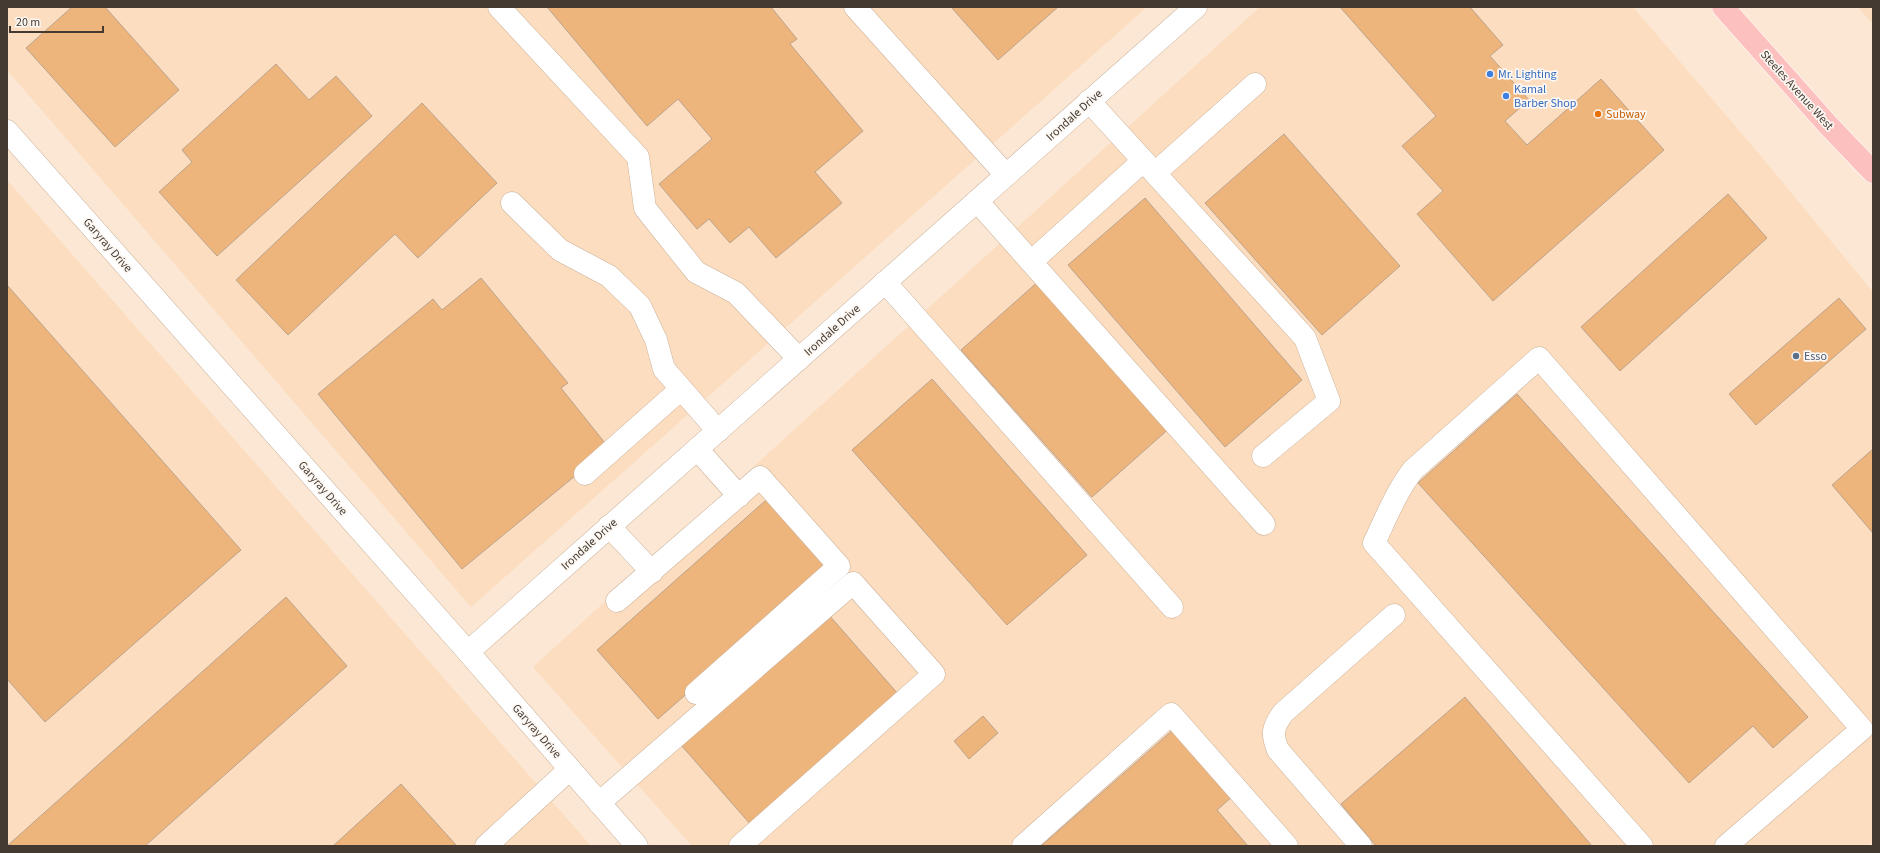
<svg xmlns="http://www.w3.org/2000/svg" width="1880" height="853" font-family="'Source Sans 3',sans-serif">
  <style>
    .built { fill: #fcddbf }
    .building { fill: #edb47c; stroke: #bca38d }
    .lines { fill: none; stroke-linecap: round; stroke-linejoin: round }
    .minor-casing { stroke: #cab19a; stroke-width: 23 }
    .major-casing { stroke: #fff; stroke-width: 23 }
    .minor { stroke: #fff; stroke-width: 22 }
    .major { stroke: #fcc0bf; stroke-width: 22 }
    .shop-dot { fill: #3f7fe0; stroke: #fcf7f2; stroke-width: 1.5 }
    .food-dot { fill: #e8710a; stroke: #fcf7f2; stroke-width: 1.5 }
    .service-dot { fill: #5c6f8a; stroke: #fcf7f2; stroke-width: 1.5 }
    .labels { text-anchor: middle; stroke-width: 3.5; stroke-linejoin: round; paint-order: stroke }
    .shop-label { font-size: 12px; fill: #366cbe; stroke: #fcf7f2; text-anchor: start }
    .street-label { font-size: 12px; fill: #443a31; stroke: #fcf7f2 }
    .food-label { font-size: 12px; fill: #c56008; stroke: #fcf7f2; text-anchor: start }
    .service-label { font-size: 12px; fill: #4e5e75; stroke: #fcf7f2; text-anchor: start }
  </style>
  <rect width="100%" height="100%" fill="#fbe7d4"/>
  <g class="built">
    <polygon points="7,7 1147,7 471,607 7,70"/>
    <polygon points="1260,7 1633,7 1755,149 1873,292 1873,842 1867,846 692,846 533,667"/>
    <polygon points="1858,7 1873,7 1873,24"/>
    <polygon points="7,180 591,846 7,846"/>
  </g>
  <g class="building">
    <polygon points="72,7 105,7 179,90 115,147 26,48"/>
    <polygon points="547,7 771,7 797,39 790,44 863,131 815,172 842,203 776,258 749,227 730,243 709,219 697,229 659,184 712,139 678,99 647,126"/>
    <polygon points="951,7 1058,7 998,60"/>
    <polygon points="1340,7 1470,7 1503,45 1490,56 1529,100 1505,121 1527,145 1601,79 1664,150 1493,301 1417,214 1443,191 1402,146 1436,116"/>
    <polygon points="276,64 309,100 336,76 372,116 217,256 159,192 192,162 182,150"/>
    <polygon points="422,103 497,183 418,258 395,234 288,335 236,280"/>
    <polygon points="1284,134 1400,266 1322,335 1205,203"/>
    <polygon points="1728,194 1767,238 1620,371 1581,327"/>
    <polygon points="1145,198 1302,380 1225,447 1068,265"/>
    <polygon points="481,278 568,383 561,388 609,448 462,569 318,394 433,299 442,310"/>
    <polygon points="1041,279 1172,426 1092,497 961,350"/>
    <polygon points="7,285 241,550 45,722 7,679"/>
    <polygon points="1839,298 1866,329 1756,425 1729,394"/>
    <polygon points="932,379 1087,555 1007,625 852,450"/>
    <polygon points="1517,394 1808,717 1773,748 1753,726 1689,783 1418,483"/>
    <polygon points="1873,449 1873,531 1872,532 1832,485"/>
    <polygon points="766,500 828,569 658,719 597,650"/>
    <polygon points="286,597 347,666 145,846 7,846"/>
    <polygon points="829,615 899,695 751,825 681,745"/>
    <polygon points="1465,697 1592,846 1376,846 1341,804"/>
    <polygon points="983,716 998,733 969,759 954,741"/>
    <polygon points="1174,729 1233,796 1217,810 1248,846 1041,846"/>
    <polygon points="401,784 457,846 333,846"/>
  </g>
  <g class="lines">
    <defs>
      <g id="minor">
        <polyline points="499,7 638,157 645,208 696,272 736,293 799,359"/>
        <polyline points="855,7 1006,175"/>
        <polyline points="1089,101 1305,338 1329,401 1263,456"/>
        <polyline points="7,131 468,652 637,846"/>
        <polyline points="1155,173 1255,84"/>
        <polyline points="977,201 1264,524"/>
        <polyline points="512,203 560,250 609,276 640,306 656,340 664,369 718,431"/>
        <polyline points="1031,262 1143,161"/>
        <polyline points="885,282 1172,607"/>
        <polyline points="697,449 739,496"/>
        <polyline points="585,474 681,389"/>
        <polyline points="609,526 652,572"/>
        <polyline points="617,601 760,477 839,566 696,693"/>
        <polyline points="468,652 1196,7"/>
        <polyline points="599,803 853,583 934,674 740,846"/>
        <polyline points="486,846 570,769"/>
        <polyline points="1023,846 1171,714 1287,846"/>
        <path d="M1361 846 1278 750C1271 733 1273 727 1283 713L1394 615"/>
        <path d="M1642 846 1374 543C1386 518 1396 492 1413 470L1539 358 1862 729 1726 846"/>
      </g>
      <polyline id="major" points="1723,7 1828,125 1873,172"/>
    </defs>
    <use href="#minor" class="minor-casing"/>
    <use href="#major" class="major-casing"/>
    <use href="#minor" class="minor"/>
    <use href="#major" class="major"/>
  </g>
  <g class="shop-dot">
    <circle cx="1490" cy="74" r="4"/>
    <circle cx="1506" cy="96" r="4"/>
  </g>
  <circle class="food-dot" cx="1598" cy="114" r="4"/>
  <circle class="service-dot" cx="1796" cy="356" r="4"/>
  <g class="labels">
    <g class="shop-label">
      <text x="1498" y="78">Mr. Lighting</text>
      <text x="1514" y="93">Kamal<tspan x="1514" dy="14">Barber Shop</tspan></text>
    </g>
    <g class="street-label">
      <text transform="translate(1797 90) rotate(48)" y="4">Steeles Avenue West</text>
      <text transform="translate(1074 115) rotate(-42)" y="4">Irondale Drive</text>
      <text transform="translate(108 245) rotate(49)" y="4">Garyray Drive</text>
      <text transform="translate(832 330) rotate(-42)" y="4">Irondale Drive</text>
      <text transform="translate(323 488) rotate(49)" y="4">Garyray Drive</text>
      <text transform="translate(589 544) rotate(-42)" y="4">Irondale Drive</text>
      <text transform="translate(537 731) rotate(49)" y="4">Garyray Drive</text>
    </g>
    <g class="food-label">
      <text x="1606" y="118">Subway</text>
    </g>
    <g class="service-label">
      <text x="1804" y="360">Esso</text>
    </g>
  </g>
  <rect width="1880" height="853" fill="none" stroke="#443a31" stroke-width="16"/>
  <path d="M10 26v6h93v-6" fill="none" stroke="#443a31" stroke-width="2"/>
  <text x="16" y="26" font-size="12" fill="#443a31" stroke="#fcf7f2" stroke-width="3" paint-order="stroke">20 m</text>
</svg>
